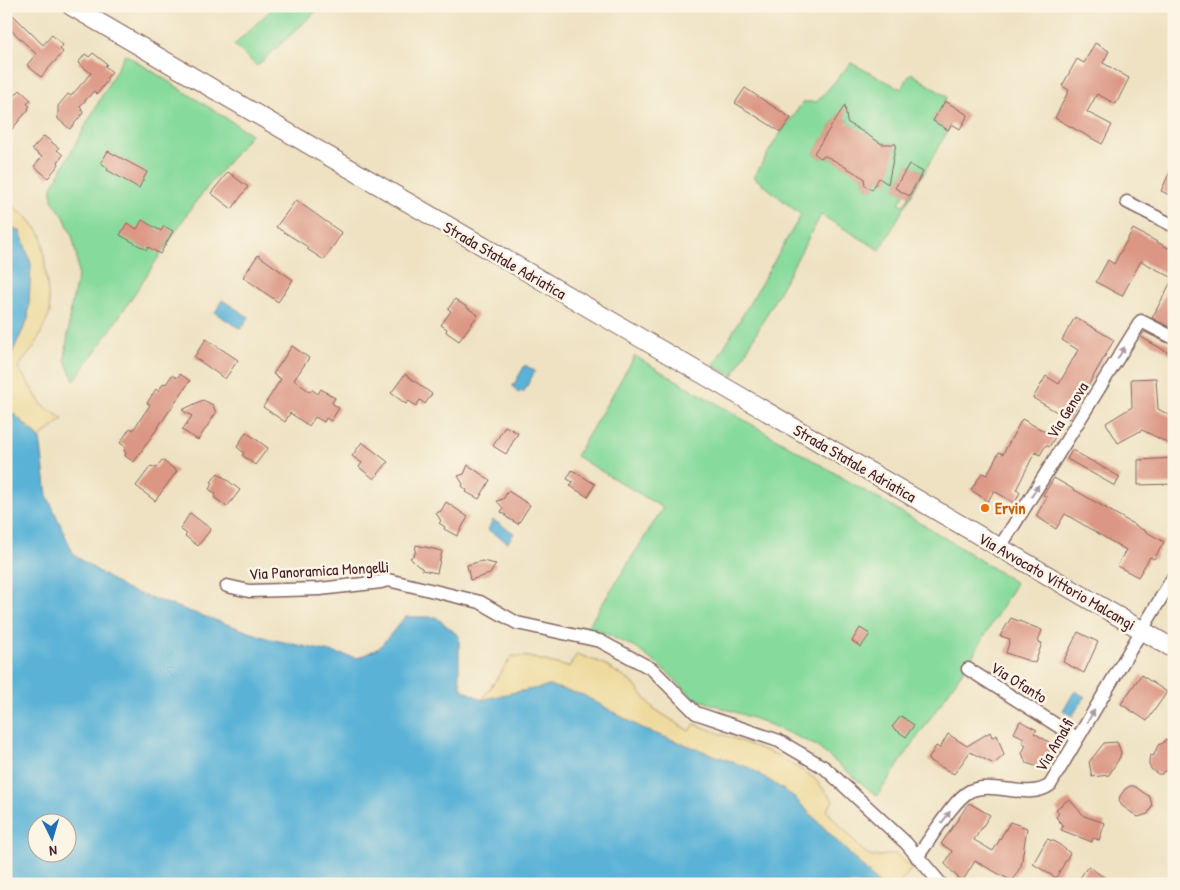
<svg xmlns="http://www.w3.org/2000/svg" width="1180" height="890" font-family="'Patrick Hand',sans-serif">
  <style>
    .green { fill: #86da9c; stroke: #687c64; fill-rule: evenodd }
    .sand { fill: #eeda9e; stroke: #9c7c64 }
    .water { fill: #5ab2d7; stroke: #526881; fill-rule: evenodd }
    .building { fill: #dc9784 }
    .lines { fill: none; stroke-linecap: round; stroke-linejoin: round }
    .street-casing { stroke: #836360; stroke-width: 15 }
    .secondary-casing { stroke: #836360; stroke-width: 20 }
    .street { stroke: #fff; stroke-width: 12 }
    .secondary { stroke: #fff; stroke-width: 18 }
    .oneway { fill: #ae9aa0 }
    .food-dot { fill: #e8710a; stroke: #fcf5e5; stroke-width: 2 }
    .labels { text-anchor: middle; stroke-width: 5; stroke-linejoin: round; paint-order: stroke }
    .street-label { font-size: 16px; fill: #4a1f2b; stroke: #fcf5e5 }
    .food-label { font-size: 16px; font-weight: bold; fill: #c56008; stroke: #fcf5e5; text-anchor: start }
  </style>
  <rect width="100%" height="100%" fill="#fcf5e5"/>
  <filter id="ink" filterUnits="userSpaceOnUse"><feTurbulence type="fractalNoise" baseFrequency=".02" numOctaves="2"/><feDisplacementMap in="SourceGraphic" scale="10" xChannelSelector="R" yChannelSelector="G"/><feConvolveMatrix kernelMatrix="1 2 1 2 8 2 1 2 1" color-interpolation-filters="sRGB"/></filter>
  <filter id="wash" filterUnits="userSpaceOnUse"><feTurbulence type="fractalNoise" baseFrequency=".0096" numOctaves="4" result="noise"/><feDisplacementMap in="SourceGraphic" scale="20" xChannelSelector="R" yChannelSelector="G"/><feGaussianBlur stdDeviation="1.12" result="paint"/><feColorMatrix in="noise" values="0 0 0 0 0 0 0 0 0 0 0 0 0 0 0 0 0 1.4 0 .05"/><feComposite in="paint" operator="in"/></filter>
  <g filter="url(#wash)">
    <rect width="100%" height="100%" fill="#eee2c2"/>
    <g class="green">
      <polygon points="275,6 322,6 257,66 234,45"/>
      <polygon points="125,54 251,134 193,205 111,329 74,381 65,360 71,307 78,276 77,258 72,235 64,217 52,200 52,187"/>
      <path d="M851 63 901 89 911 73 947 97 944 102 948 105 942 116 937 113 932 120 948 130 880 250 821 215 733 376 713 366 801 215 754 177 775 141 803 102H817ZM842 113C850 127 876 145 893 144L896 147 872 190 865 186 863 177 830 158H820L814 153 839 114ZM909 164 923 172 904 205 899 203 905 194 895 188Z"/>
      <polygon points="635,356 942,536 1016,583 969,662 877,796 815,745 764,722 694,698 667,672 636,648 602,632 587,628 663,508 576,456"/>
    </g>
    <g class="sand">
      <polygon points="6,201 29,219 42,236 50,313 35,346 18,367 42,405 63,419 40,438 6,407 6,353 12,353 28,319 31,264 20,231 6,225"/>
      <polygon points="577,654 602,663 633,683 653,708 689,731 695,724 777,755 814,778 833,800 827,811 861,849 871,857 896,854 912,868 899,884 879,884 793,796 750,768 645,730 583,695 550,686 511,693 482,700 512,656 529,657 569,667"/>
    </g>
    <g class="water">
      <polygon points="6,225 20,231 31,264 28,319 12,353 6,353"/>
      <polygon points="222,300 249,317 241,329 215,313"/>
      <polygon points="525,365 535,371 523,393 521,391 518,393 513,386"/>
      <path d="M6 407 40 438 47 495 74 555 125 589 270 639 358 658 379 648 405 617H436L459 636V677L462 689 482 700 511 693 550 686 583 695 645 730 750 768 793 796 879 884H6ZM68 822V852H38V822Z"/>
      <polygon points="493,520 514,533 508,542 488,530"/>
      <polygon points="1075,691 1085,697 1072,716 1063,710"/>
    </g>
    <g id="blocks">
      <g class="building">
        <polygon points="6,8 43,45 52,35 63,45 60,49 63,52 41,77 27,65 36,54 6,25"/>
        <polygon points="1095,43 1109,51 1103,63 1129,78 1116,104 1097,94 1087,112 1112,125 1102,144 1055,118 1069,90 1062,86 1077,59 1084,63"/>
        <polygon points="93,53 107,64 105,66 112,72 106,79 108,80 97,94 94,91 80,106 83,113 70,129 58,119 58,106 68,94 71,96 91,73 78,63 85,54 89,57"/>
        <polygon points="745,88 791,118 781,132 735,103"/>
        <polygon points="20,90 31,100 27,104 30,106 28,108 29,109 6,136 6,105"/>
        <polygon points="945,101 968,115 960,129 952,124 948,130 933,121"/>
        <polygon points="845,105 847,122 882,144 896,144 888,184 879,178 872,190 865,186 864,178 830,158 825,156 820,158 814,153"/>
        <polygon points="44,136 59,148 57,150 63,155 58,162 59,164 48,178 34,166 42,157 32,149"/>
        <polygon points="108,151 147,172 139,188 107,170 108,168 101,163"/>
        <polygon points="1174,163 1174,197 1161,191"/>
        <polygon points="909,164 923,172 909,196 895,188"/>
        <polygon points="228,172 248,187 232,209 211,193"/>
        <polygon points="296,200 342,233 324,260 307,249 308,247 276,227"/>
        <polygon points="142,220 161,231 164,226 173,231 160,254 148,247 147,250 120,235 127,223 137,229"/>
        <polygon points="1133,229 1174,251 1174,329 1152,318 1173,278 1141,261 1122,296 1096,282 1108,260 1114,264"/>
        <polygon points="258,255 293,280 278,302 243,277"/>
        <polygon points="455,299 478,315 459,341 446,332 447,329 441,325 451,311 448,309"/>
        <polygon points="1075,317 1114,340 1069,419 1033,398 1046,376 1059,384 1078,350 1062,340"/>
        <polygon points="1144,332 1174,346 1174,356 1141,337"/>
        <polygon points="206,339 238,360 225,379 194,357"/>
        <polygon points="292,346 309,358 294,380 310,392 311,389 318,394 321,389 335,398 332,403 339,408 331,421 326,418 324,422 315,417 309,426 290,413 285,422 263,407 281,379 273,374"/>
        <polygon points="180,374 190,381 134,462 125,456 126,453 124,451 126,447 120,443 130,428 133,430 150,405 147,403 156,389 158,391 164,383 166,384 172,375 177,378"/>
        <polygon points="405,374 432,394 425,404 420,400 416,406 409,401 406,404 391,393"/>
        <polygon points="1156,378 1158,409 1174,418 1174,446 1142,430 1118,443 1106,423 1132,407 1131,379"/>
        <polygon points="203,400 213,405 216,413 198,440 182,430 192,416 182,410"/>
        <polygon points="1022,419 1055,437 1049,447 1046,445 1040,455 1035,452 1016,490 1020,492 1015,503 994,491 988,501 971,490 982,473 987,475 999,452 1003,454"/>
        <polygon points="505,426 518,433 506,454 493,446"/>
        <polygon points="246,432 268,448 255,465 242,455 244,453 237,447"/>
        <polygon points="362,442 388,462 374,479 359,467 362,463 352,456"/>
        <polygon points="1072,450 1120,477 1115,486 1067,459"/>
        <polygon points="1174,458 1174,484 1138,485 1138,460"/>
        <polygon points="162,460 177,471 155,501 136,486 151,466 156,468"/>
        <polygon points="468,465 490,480 479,499 466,492 467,490 462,486 463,484 458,476 464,474"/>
        <polygon points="572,470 595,484 588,497 570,486 573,482 567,479"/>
        <polygon points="218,473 240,490 227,507 214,497 216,494 209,489 213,483 211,482"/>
        <polygon points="1054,478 1164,542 1154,559 1150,557 1138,577 1117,566 1126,550 1065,514 1056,529 1036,516 1047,497 1043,495"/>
        <polygon points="508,491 530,505 518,524 506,517 506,515 501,512 503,508 497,501 503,499"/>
        <polygon points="446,502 468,517 457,536 444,529 445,527 439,523 441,521 436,513 441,511"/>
        <polygon points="190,513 211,529 198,546 185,536 187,534 180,529"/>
        <polygon points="416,545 442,551 437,573 422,570 422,568 418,566 410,558 415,554"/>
        <polygon points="482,561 496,564 490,574 470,580 467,565"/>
        <polygon points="1011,618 1042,630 1038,642 1042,643 1035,663 1006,653 1010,639 1000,636"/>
        <polygon points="860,628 870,634 861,647 852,641"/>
        <polygon points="1078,632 1098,642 1084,673 1063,662"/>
        <polygon points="1141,675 1167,692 1147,721 1121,704"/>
        <polygon points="901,716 914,725 906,737 892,727"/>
        <polygon points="1020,721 1037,730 1034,733 1049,742 1047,745 1051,748 1038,767 1026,763 1022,753 1026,745 1022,742 1024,738 1014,733"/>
        <polygon points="990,732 992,737 997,735 1004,755 994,764 970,752 954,774 928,760 936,746 940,748 948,734 967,746"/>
        <polygon points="1166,739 1174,743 1174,761 1170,761 1170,771 1164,771 1162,774 1158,774 1152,770 1149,765 1149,760 1150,756 1154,755 1158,745 1163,743"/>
        <polygon points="1117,742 1121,752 1120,757 1109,775 1092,777 1089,762 1104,743"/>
        <polygon points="1130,786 1134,786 1150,797 1152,806 1148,814 1138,817 1122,806 1119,801 1120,796 1125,789"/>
        <polygon points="1069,799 1084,816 1105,823 1099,840 1093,838 1092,842 1061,830 1063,826 1056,817 1059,813 1056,809"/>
        <polygon points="969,803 990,815 974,840 993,851 1010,822 1027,828 1021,866 1012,881 975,861 962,882 945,864 952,851 941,844"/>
        <polygon points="1047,839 1056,842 1070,853 1056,878 1033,864"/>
        <polygon points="1088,866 1113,884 1076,884"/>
      </g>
    </g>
  </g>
  <g filter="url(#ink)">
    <use href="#blocks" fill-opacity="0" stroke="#836360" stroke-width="1"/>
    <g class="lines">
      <defs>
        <g id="street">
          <polyline points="1127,202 1174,226"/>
          <polyline points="1000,547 1141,321 1174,338"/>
          <polyline points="227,586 249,591 320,589 381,582 388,580 480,602 517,623 600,641 652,669 696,713 779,741 825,768 906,843 941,884"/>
          <polyline points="968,669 1077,738"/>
          <path d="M917 857C930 840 953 800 970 791 993 780 1028 801 1050 785L1174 576"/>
        </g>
        <polyline id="secondary" points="71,6 1174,649"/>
      </defs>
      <use href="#street" class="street-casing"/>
      <use href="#secondary" class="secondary-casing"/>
      <use href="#street" class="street"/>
      <use href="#secondary" class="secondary"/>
    </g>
    <defs><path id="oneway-solid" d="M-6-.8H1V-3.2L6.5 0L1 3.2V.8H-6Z" transform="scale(1.25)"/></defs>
    <g class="oneway">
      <use href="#oneway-solid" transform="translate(1121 353) rotate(-58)"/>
      <use href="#oneway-solid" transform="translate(1035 491) rotate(-58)"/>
      <use href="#oneway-solid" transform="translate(1091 716) rotate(-59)"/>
      <use href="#oneway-solid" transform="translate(946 817) rotate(-54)"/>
    </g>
  </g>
  <circle class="food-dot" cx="985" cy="508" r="5"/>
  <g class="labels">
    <g class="street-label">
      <text transform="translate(505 260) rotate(30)" y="6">Strada Statale Adriatica</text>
      <text transform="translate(1067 410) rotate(-58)" y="6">Via Genova</text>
      <text transform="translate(855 463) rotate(30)" y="6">Strada Statale Adriatica</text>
      <text transform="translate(319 570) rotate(-3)" y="6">Via Panoramica Mongelli</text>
      <text transform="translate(1057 581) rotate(30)" y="6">Via Avvocato Vittorio Malcangi</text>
      <text transform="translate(1019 682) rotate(32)" y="6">Via Ofanto</text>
      <text transform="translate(1054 745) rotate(-59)" y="6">Via Amalfi</text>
    </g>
    <g class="food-label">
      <text x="995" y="514">Ervin</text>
    </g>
  </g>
  <rect width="1180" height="890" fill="none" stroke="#fcf5e5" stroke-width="25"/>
  <g transform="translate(52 838) rotate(175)"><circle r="24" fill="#fcf5e5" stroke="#b59f9b"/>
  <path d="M0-4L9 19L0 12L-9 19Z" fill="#1f6fb2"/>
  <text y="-8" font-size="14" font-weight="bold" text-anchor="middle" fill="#4a1f2b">N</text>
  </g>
</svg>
